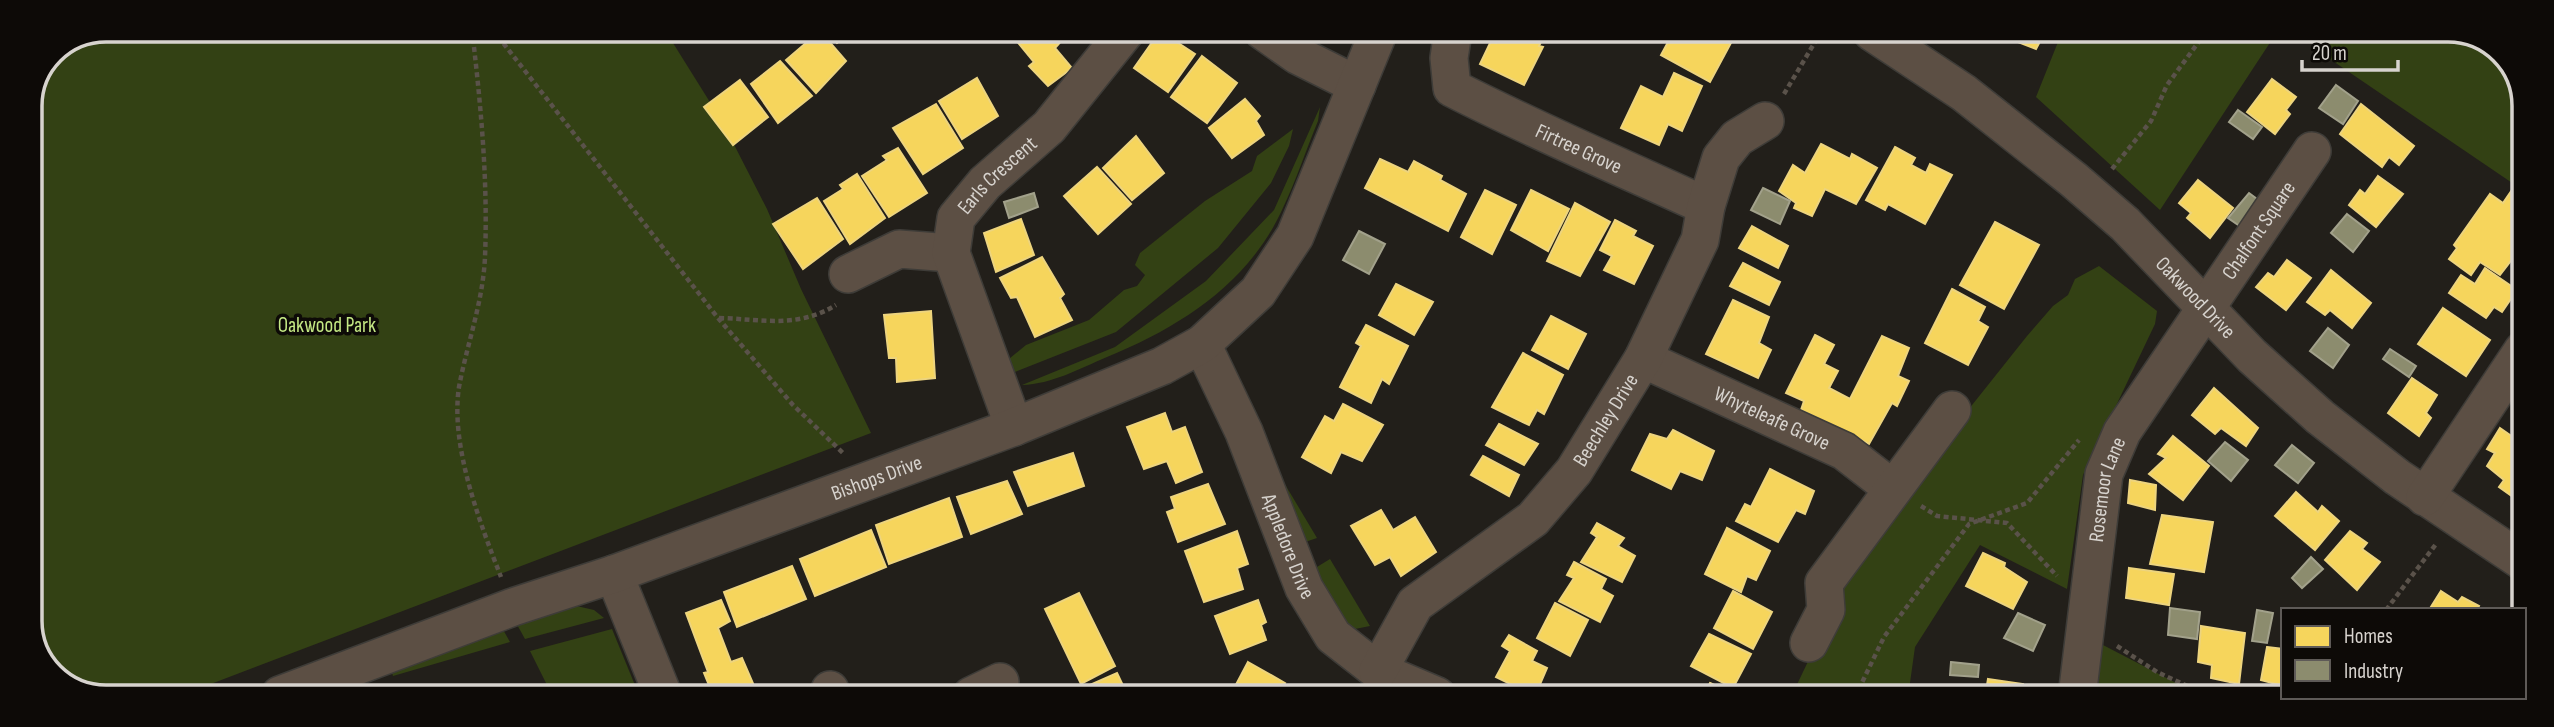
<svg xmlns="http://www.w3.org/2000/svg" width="2554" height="727" font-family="'Sofia Sans Condensed',sans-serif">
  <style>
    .green { fill: #334114 }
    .homes { fill: #f6d55c; stroke: #edd47e; stroke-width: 2 }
    .industry { fill: #8c8c6e; stroke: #a2a18b; stroke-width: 2 }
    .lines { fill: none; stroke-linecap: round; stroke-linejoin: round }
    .minor-casing { stroke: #3e3c38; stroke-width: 40 }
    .path { stroke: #5a524a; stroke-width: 4.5; stroke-dasharray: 5 3.5; stroke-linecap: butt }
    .minor { stroke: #5c4f44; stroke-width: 37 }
    .labels { text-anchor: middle; stroke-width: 7; stroke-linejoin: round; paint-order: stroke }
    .street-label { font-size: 21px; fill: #d7d3ce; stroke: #0d0a07 }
    .park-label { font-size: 21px; fill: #c4e884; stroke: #0d0a07 }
    .rim { fill: none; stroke: #d7d3ce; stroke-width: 3.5 }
  </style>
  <rect width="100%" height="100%" fill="#221f1a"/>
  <g class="green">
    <polygon points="106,30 661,30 673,43 723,123 767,209 801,289 871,433 182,695 87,695 48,671 30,626 30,106 52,52"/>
    <polygon points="2062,32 2277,32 2160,210 2036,97"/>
    <polygon points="2331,32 2467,32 2506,56 2524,101 2524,191 2321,53"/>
    <path d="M1320 107 1318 121C1306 150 1296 181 1282 210 1248 284 1180 327 1107 357 1079 369 1052 384 1022 385L1115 347 1206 281 1274 210Z"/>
    <polygon points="1293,129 1289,146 1271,183 1218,248 1116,332 1010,374 1004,363 1026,345 1089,320 1124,290 1137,286 1145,275 1135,265 1140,253 1205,201 1252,171 1257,156"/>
    <polygon points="2099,266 2157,311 2155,324 2083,475 2067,589 1980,545 1915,647 1908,697 1791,697 1849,576 1914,478 2027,336 2053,306 2068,295 2075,279"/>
    <polygon points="1276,476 1283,481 1317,538 1302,543"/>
    <polygon points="1330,559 1370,626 1355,629 1344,624 1312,570"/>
    <polygon points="568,604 594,610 604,618 525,639 515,621"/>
    <polygon points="501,626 510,642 393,676 391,670"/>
    <polygon points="612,629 639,695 552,695 530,651"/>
    <polygon points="2103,645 2203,697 2103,697 2093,676"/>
  </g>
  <g class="homes">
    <polygon points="820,31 846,61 816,93 786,60"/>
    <polygon points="824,31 851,31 837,43"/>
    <polygon points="1014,31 1058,31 1064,38 1055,48 1072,68 1048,86 1029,66 1034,62 1011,34"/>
    <polygon points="1160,31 1195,54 1168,92 1134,68"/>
    <polygon points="1502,31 1546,31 1539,46 1543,47 1524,85 1480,64 1491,41 1496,43"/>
    <polygon points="1674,31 1721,31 1733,39 1710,82 1661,55"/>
    <polygon points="1992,32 2045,32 2036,49"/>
    <polygon points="1202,56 1237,83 1207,123 1171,97"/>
    <polygon points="780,61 812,96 778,123 751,84"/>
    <polygon points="1674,73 1702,86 1682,131 1668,124 1659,145 1621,128 1641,86 1663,97"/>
    <polygon points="977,78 998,116 962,139 939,101"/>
    <polygon points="2272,79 2296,97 2286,110 2290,114 2275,134 2247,112"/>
    <polygon points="740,80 768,117 733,145 704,107"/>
    <polygon points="1245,99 1260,116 1256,121 1264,135 1232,158 1209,128"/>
    <polygon points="936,104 963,148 923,174 893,128"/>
    <polygon points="2361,104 2414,146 2399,165 2389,157 2382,167 2340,134"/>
    <polygon points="1136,136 1164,173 1132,200 1103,168"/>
    <polygon points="1821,144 1850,159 1852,154 1877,168 1856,204 1825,189 1812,216 1794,208 1796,203 1779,191 1793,165 1805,173"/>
    <polygon points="1895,147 1915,158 1911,165 1926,173 1930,164 1952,175 1925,224 1888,204 1885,210 1866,200"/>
    <polygon points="898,148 927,193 889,217 862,176 887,160 883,156"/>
    <polygon points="1380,159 1408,172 1414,161 1442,176 1440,180 1466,194 1448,231 1365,188"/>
    <polygon points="1097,167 1131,204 1098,234 1064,196"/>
    <polygon points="857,174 885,218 850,244 824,201 843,189 840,185"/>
    <polygon points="2378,176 2403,194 2376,227 2349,205 2360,190 2365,194"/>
    <polygon points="2198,180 2233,208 2210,238 2187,218 2191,213 2179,203"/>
    <polygon points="1485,190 1516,205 1492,254 1461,237"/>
    <polygon points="1531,190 1569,209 1548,251 1511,230"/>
    <polygon points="2512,190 2524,198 2523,245 2500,275 2480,262 2471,275 2449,259 2457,248 2454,245 2490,194 2503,203"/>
    <polygon points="817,198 843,239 803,269 773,224"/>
    <polygon points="1575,203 1610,222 1580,276 1547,261"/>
    <polygon points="1021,219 1034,255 996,272 984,233"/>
    <polygon points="1615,220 1636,231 1633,236 1653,246 1634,284 1604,270 1612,256 1600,250"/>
    <polygon points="1995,222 2039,245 2004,309 1960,285"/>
    <polygon points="1752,226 1788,246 1778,268 1739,248"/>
    <polygon points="1042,257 1064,294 1060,298 1072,320 1035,337 1017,297 1011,298 1000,278"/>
    <polygon points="2287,260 2311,278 2286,310 2256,287 2268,273 2274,277"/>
    <polygon points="1743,263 1780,282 1769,305 1730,286"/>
    <polygon points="2485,268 2517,290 2502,312 2494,307 2486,318 2449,293 2461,275 2475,284"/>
    <polygon points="2331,270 2371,303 2352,328 2330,310 2325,315 2307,302"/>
    <polygon points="1396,284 1433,302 1414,335 1379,315"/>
    <polygon points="1952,289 1985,307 1978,321 1988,327 1968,365 1925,343"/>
    <polygon points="1733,300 1769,317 1759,343 1771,350 1758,378 1706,354"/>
    <polygon points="2443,308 2490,340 2466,376 2418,344"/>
    <polygon points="931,311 935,378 897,382 896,358 889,358 884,315"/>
    <polygon points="1551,316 1586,334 1568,369 1532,350"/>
    <polygon points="1366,325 1408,346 1389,384 1382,379 1371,403 1340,387 1361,346 1356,343"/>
    <polygon points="1815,335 1834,345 1824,364 1838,371 1829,388 1850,399 1882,336 1909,348 1898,376 1909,381 1897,406 1892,403 1869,444 1801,410 1804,401 1786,393"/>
    <polygon points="1523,353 1563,375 1544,414 1537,410 1529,425 1492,407"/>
    <polygon points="2412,378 2437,395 2426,413 2431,418 2419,436 2388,413"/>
    <polygon points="2214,388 2258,428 2246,446 2221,428 2215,434 2192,415"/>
    <polygon points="1343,404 1383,425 1362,461 1341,452 1331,473 1302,457 1325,416 1334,421"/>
    <polygon points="1165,413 1172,432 1185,427 1202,472 1176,483 1167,461 1144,469 1127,427"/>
    <polygon points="1499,424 1538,444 1524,465 1486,445"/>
    <polygon points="2500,428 2523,444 2519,454 2523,457 2522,490 2516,499 2499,487 2504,480 2487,466 2495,453 2487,449"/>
    <polygon points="1673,430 1714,451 1702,480 1680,471 1671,489 1632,470 1650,434 1667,439"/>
    <polygon points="2173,436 2209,466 2183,500 2149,474 2166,458 2158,454"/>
    <polygon points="1073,453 1084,486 1028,506 1014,472"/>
    <polygon points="1483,456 1519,475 1509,496 1471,475"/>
    <polygon points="1770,469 1814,491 1805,514 1796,510 1778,542 1736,521 1745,504 1751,507"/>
    <polygon points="2130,480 2156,485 2155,510 2128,503"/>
    <polygon points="1007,481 1022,514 971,534 957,497"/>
    <polygon points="1208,484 1225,524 1178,542 1167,512 1175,509 1171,497"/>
    <polygon points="2296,492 2318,512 2322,506 2339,521 2315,550 2275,516"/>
    <polygon points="949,498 962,537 889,564 876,525"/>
    <polygon points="1381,510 1393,530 1415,517 1436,552 1401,576 1390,557 1375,565 1351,526"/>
    <polygon points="2162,515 2213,522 2204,572 2150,564"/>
    <polygon points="1597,523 1624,538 1618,546 1635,556 1622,582 1581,562 1597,537 1591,533"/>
    <polygon points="1727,528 1770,551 1756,580 1747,576 1741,592 1705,574"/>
    <polygon points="871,530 886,567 815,596 800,559"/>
    <polygon points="1237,531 1248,564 1237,568 1243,589 1204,602 1185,551"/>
    <polygon points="2350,531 2367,543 2362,549 2380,562 2357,590 2325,560"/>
    <polygon points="1983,553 2005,563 2004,567 2027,582 2013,609 1966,586"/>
    <polygon points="1574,562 1606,579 1601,589 1613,596 1600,622 1559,601 1574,578 1567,575"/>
    <polygon points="792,566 806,599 737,627 724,592"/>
    <polygon points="2129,568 2174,574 2169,605 2126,598"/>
    <polygon points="1733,591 1772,612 1753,649 1714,628"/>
    <polygon points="2441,591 2458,602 2462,597 2479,606 2477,610 2429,610"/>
    <polygon points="1079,593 1115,666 1081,684 1045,609"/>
    <polygon points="721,600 730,621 718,628 731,662 742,658 758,695 713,695 704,673 708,672 686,613"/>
    <polygon points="1258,600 1266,622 1261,625 1266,640 1230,654 1215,616"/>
    <polygon points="1555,603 1588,620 1570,656 1537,638"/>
    <polygon points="2201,626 2245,633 2239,684 2211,678 2212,665 2198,662"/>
    <polygon points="1709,634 1751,654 1733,688 1691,666"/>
    <polygon points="1509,635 1537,651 1532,661 1547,668 1535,696 1496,677 1510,651 1502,646"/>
    <polygon points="2267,647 2283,649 2283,686 2261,680"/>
    <polygon points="1248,662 1285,683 1277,696 1230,696"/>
    <polygon points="1117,673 1128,696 1087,696 1083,688"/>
    <polygon points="1988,679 2023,684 2021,697 1985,697"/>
    <polygon points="1710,683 1738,696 1682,696 1687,686 1704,695"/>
  </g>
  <g class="industry">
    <polygon points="2336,85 2358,101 2343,124 2319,108"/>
    <polygon points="2238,110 2262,127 2253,139 2229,122"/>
    <polygon points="1763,188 1790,201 1780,224 1751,210"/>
    <polygon points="1034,193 1038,207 1009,218 1004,202"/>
    <polygon points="2249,193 2261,202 2241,227 2228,218"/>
    <polygon points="2347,214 2369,231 2353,252 2331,233"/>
    <polygon points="1359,231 1385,244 1369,274 1343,260"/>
    <polygon points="2328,328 2349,345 2333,368 2310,351"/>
    <polygon points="2390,349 2416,366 2409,377 2383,359"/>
    <polygon points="2225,442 2248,460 2231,481 2208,461"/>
    <polygon points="2292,445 2314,463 2298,483 2275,465"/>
    <polygon points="2311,557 2323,569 2302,588 2292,578"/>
    <polygon points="2170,608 2200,612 2197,639 2168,635"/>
    <polygon points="2257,610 2273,613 2267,643 2252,641"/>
    <polygon points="2018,613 2045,625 2033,651 2004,638"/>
    <polygon points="1951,662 1979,665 1978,677 1950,675"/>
  </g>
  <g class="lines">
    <defs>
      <g id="minor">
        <polyline points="1263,31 1297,55 1357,85"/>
        <path id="s1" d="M1453 31 1449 58 1452 88C1536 131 1621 167 1706 206"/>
        <path id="s2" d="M1872 32 1964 93 2074 180 2125 224 2252 356 2320 417 2397 477 2522 561"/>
        <polyline points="848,274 899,249 951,253"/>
        <path id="s3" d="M1202 344 1244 432 1304 588 1333 636 1378 671 1437 696"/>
        <path id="s4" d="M1643 359 1844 451 1893 489"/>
        <path id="s5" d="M1014 427 951 253 956 218 985 183 1049 127 1126 31"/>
        <polyline points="2425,497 2523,350"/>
        <polyline points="614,574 663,695"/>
        <polyline points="1809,643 1826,610 1824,583 1952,410"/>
        <path id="s6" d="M1378 671 1415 604 1533 519 1574 471 1643 359 1700 240 1706 206 1721 158 1737 138 1765 121"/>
        <polyline points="830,690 832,696"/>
        <path id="s7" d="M280 695 513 607 614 574 1014 427 1162 366 1202 344 1258 292 1295 236 1379 31"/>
        <polyline points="971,696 1000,682"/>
        <path id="s8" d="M2077 697 2104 474 2122 432 2312 151"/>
      </g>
    </defs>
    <use href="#minor" class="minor-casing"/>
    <g class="path">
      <path d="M472 30C481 106 488 181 485 257 483 302 467 344 459 387 450 446 480 523 501 577"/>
      <polyline points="493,30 718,318 793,405 843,453"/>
      <polyline points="1784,94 1821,32"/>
      <polyline points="2112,169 2151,121 2167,85 2206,32"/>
      <path d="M719 318C761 319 797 329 836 305"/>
      <polyline points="1921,506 1937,516 2007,523 2057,576"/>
      <polyline points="2386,610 2436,544"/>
      <polyline points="2117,646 2157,672 2211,697"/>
      <polyline points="1855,697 1884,637 1969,524 2027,503 2079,440"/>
    </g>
    <use href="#minor" class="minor"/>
  </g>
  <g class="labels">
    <g class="street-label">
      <text dy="7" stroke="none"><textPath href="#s1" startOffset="198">Firtree Grove</textPath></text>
      <text dy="7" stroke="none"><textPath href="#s5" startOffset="280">Earls Crescent</textPath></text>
      <text dy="7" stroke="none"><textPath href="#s8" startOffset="514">Chalfont Square</textPath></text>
      <text dy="7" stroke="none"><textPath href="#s2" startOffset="420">Oakwood Drive</textPath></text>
      <text dy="7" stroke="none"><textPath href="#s6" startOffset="345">Beechley Drive</textPath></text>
      <text dy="7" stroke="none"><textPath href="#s4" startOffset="142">Whyteleafe Grove</textPath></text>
      <text dy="7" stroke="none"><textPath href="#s7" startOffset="635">Bishops Drive</textPath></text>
      <text dy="7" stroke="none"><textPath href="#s8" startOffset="210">Rosemoor Lane</textPath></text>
      <text dy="7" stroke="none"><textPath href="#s3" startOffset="220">Appledore Drive</textPath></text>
    </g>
    <g class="park-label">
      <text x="327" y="332">Oakwood Park</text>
    </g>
  </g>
  <path d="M0 0H2554V727H0ZM106 42H2448A64 64 0 0 1 2512 106V621A64 64 0 0 1 2448 685H106A64 64 0 0 1 42 621V106A64 64 0 0 1 106 42Z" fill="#0d0a07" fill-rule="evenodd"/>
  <path class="rim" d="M106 42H2448A64 64 0 0 1 2512 106V621A64 64 0 0 1 2448 685H106A64 64 0 0 1 42 621V106A64 64 0 0 1 106 42Z"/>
  <rect x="2281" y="608" width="245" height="91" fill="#0d0a07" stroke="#5e5a57" stroke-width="2"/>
  <rect x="2295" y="626" width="35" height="21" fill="#f6d55c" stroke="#5e5a57" stroke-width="2"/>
  <text x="2344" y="643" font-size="21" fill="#d7d3ce">Homes</text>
  <rect x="2295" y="660" width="35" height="21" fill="#8c8c6e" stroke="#5e5a57" stroke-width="2"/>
  <text x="2344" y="678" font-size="21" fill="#d7d3ce">Industry</text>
  <path d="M2302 60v10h96v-10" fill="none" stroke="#d7d3ce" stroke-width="3.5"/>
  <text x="2312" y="60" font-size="21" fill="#d7d3ce" stroke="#0d0a07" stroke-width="5" paint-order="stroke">20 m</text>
</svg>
